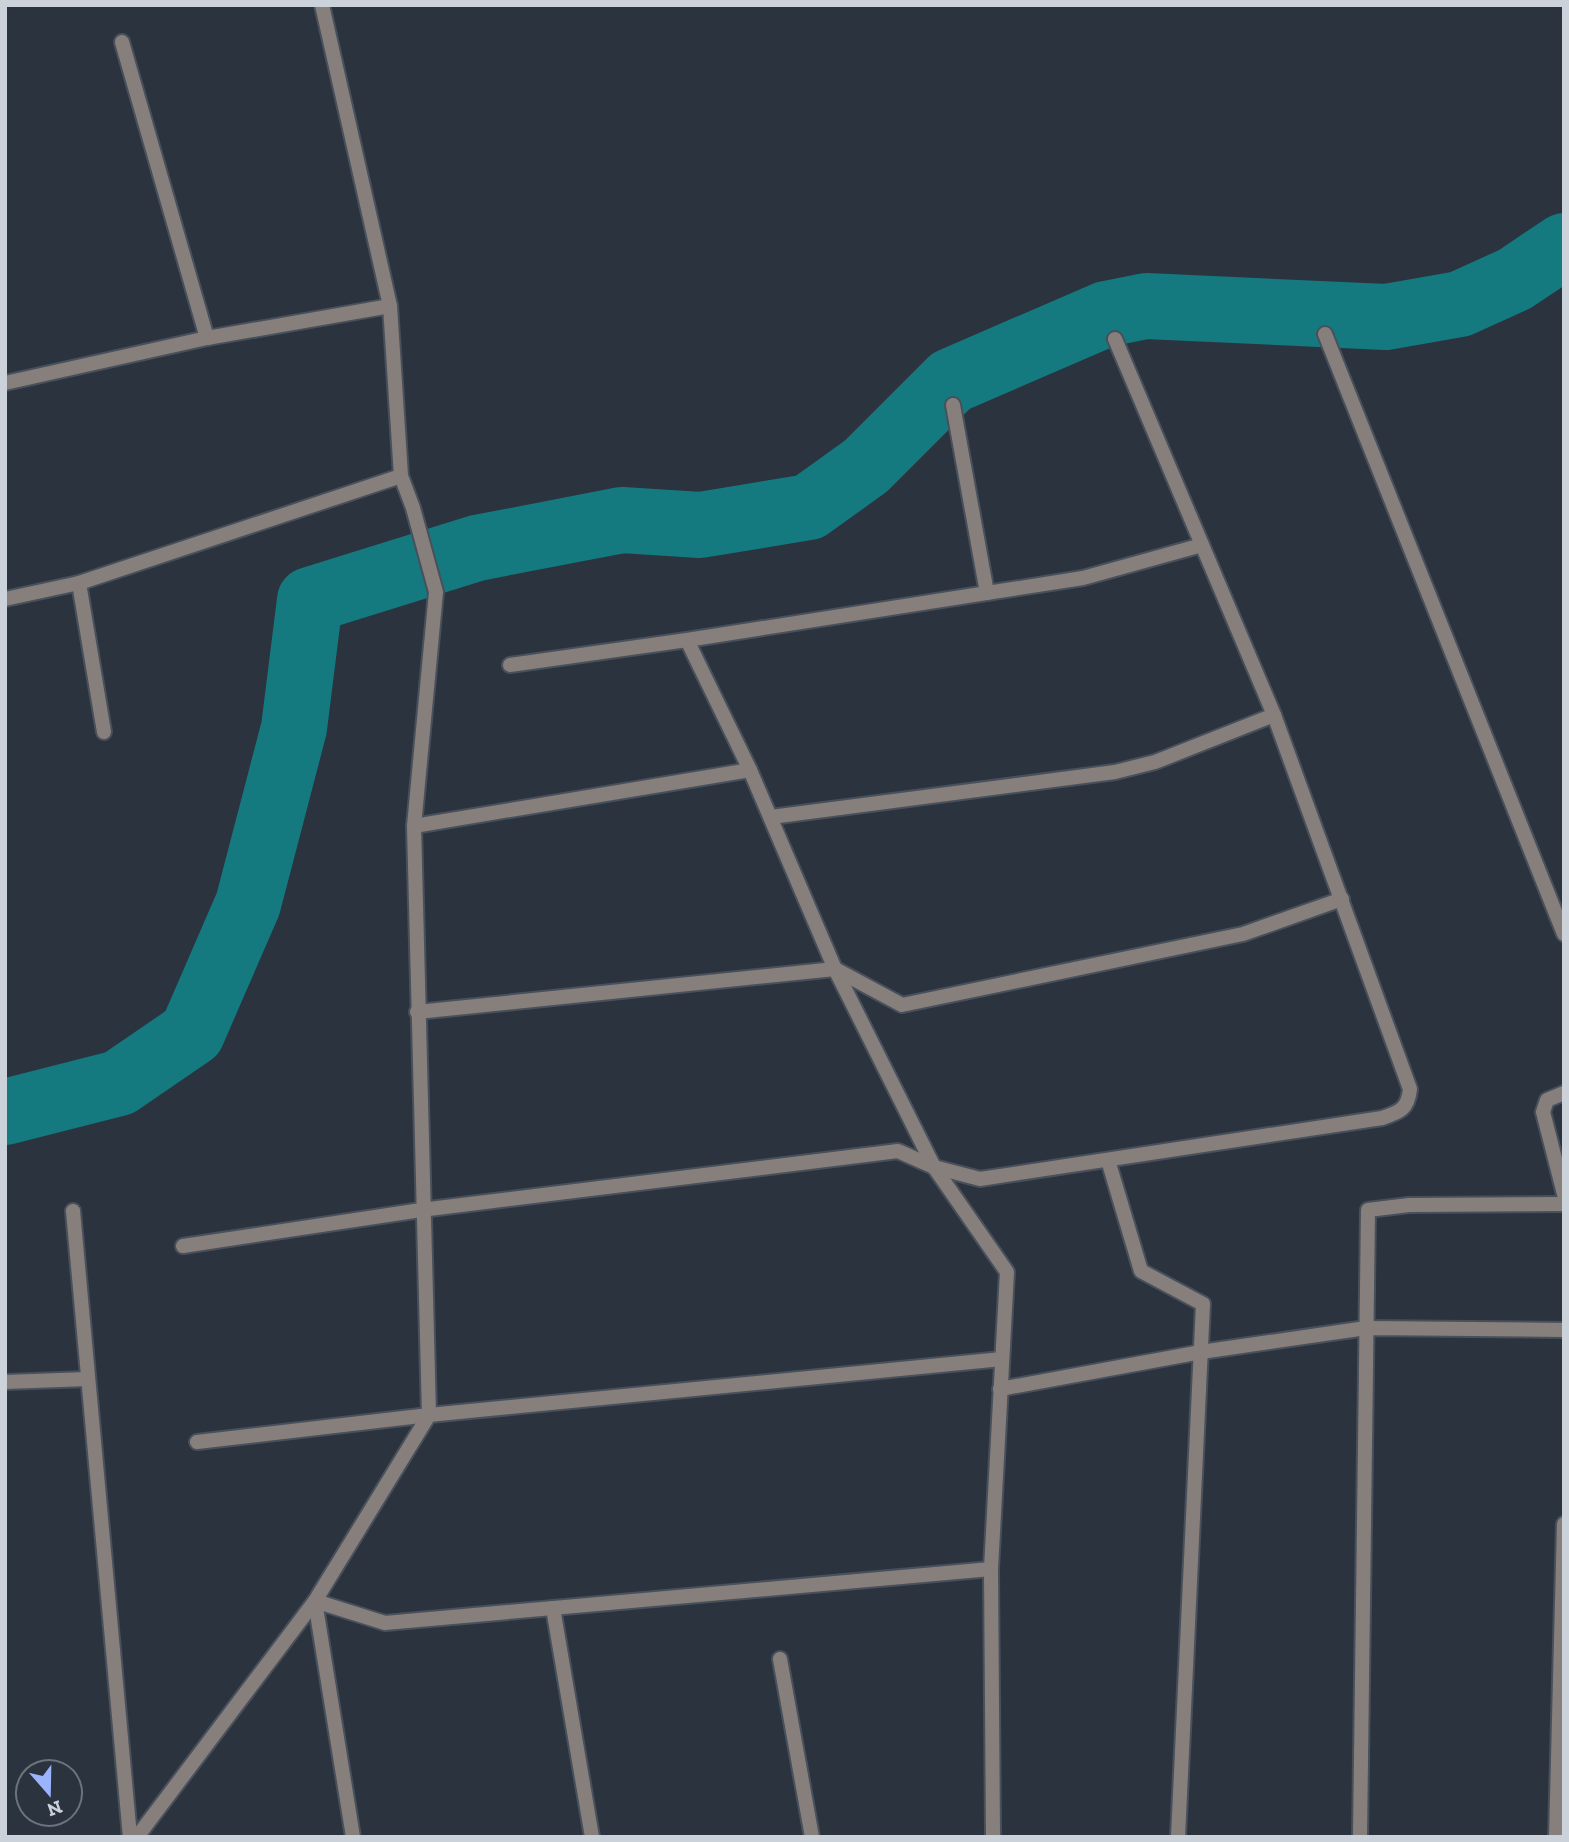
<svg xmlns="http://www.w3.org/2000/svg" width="1569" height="1842" font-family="'Zilla Slab',serif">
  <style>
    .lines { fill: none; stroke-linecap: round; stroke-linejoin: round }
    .river { stroke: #147a80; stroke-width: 66 }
    .minor-casing { stroke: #48505b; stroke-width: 18 }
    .minor { stroke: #877f7c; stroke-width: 14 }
  </style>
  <rect width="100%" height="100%" fill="#2b333f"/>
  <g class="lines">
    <polyline class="river" points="5,1112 119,1083 192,1033 248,904 294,728 310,600 477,548 622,520 700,525 809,507 866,466 951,381 1106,314 1146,306 1386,317 1460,304 1515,279 1564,246"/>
    <defs>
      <g id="minor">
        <polyline points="122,42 207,338"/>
        <polyline points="1325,334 1564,934"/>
        <polyline points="5,383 207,338 390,306"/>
        <polyline points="953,405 987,593"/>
        <polyline points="79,583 104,732"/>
        <polyline points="5,599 79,583 401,476"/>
        <polyline points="687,640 1083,578 1202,545"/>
        <polyline points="510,665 687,640 750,770 835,969 934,1167 1007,1272 991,1569 993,1837"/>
        <polyline points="771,817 1115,772 1155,762 1274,715"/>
        <polyline points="414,826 750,770"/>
        <polyline points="417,1012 835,969 902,1005 1243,934 1342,899"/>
        <polyline points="1564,1093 1547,1100 1543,1112 1564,1194"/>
        <polyline points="1108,1160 1141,1271 1203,1304 1178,1837"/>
        <polyline points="73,1211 130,1837"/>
        <path d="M183 1246 421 1210 898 1151 934 1167 980 1179 1382 1118C1400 1112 1408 1109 1410 1089L1274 715 1115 339"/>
        <polyline points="5,1382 88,1379"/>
        <polyline points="1000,1389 1201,1352 1366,1328 1564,1330"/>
        <polyline points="197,1442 429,1415 1002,1359"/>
        <polyline points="553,1608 592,1837"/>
        <polyline points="780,1659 812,1837"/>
        <polyline points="137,1837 315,1601 429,1415 414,826 436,592 413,508 401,476 390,306 322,5"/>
        <polyline points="353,1837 315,1601 385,1623 991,1569"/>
        <polyline points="1360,1837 1368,1210 1409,1205 1564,1204"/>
        <polyline points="1556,1837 1564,1524"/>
      </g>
    </defs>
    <use href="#minor" class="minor-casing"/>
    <use href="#minor" class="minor"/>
  </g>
  <rect width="1569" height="1842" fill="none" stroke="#ccd2d9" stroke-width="14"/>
  <g transform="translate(49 1793) rotate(160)"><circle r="33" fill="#2b333f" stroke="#6b737d" stroke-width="2"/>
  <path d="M0-5L12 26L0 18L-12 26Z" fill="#9cb4fd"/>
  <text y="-10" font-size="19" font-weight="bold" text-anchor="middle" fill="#ccd2d9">N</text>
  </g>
</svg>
